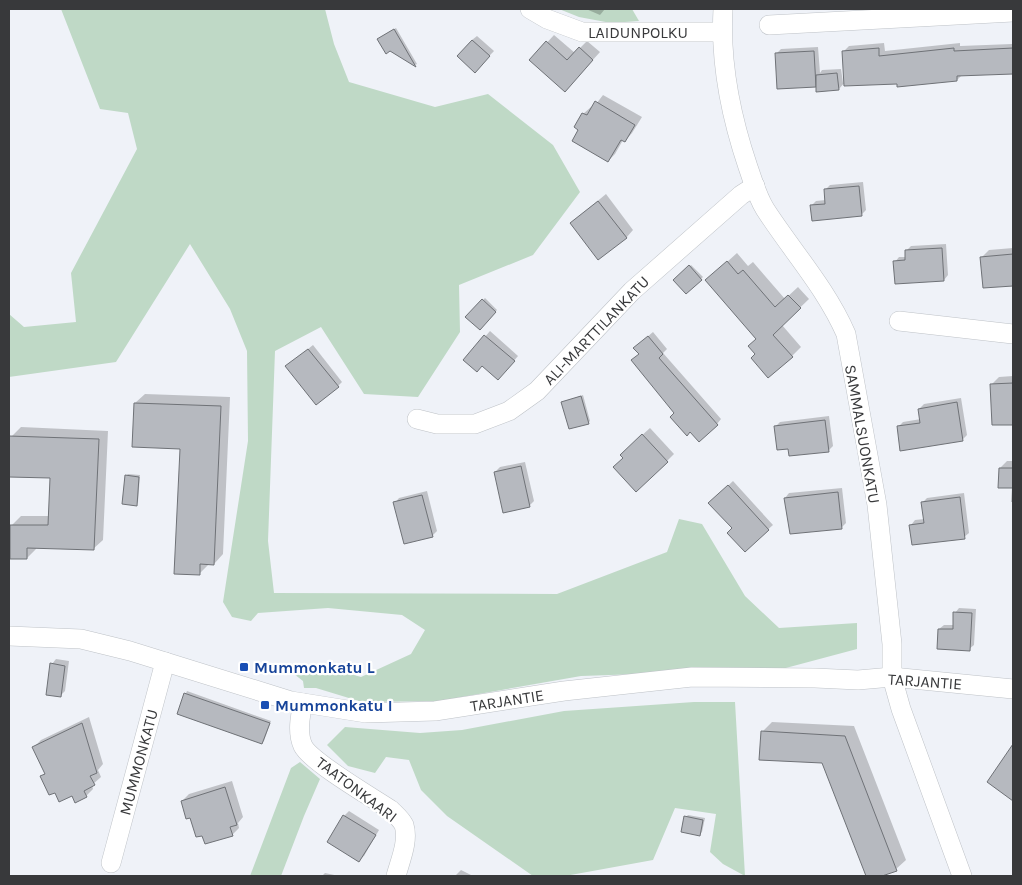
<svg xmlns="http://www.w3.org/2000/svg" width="1022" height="885" font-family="Karla,sans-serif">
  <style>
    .green { fill: #bfd9c6 }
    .shadow { fill: #0003 }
    .building { fill: #b6b9bf; stroke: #6f7277 }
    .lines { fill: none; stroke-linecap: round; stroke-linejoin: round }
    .street-casing { stroke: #bec2c7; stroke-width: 20 }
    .street { stroke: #fff; stroke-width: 19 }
    .transit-dot { fill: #1a4fb4; stroke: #fff; stroke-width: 2 }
    .labels { text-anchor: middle; stroke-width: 4.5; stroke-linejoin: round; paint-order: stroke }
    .street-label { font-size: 16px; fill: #38393b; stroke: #fff }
    .transit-label { font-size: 16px; font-weight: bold; fill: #164399; stroke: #fff; text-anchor: start }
  </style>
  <rect width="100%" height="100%" fill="#eff2f8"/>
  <g class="green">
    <polygon points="61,9 325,9 334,44 349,82 435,107 488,94 553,145 580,192 533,255 459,285 460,332 418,397 364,394 321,327 275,351 268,541 274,593 557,594 667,552 679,519 702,524 745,596 779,628 857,623 857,649 782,669 581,676 439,701 362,702 316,688 304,688 303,681 294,674 301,667 337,670 361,677 411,654 425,630 402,615 328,608 258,613 251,621 232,617 223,602 248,441 247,351 230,309 190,244 116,362 9,377 9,314 24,327 76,322 71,273 137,149 128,113 100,109"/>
    <polygon points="559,9 632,9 639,21 611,23 579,17"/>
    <polygon points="694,702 735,702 745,876 723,864 710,852 716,814 675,808 653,860 565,876 533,876 447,816 421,790 409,760 386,757 375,773 348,766 327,745 345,727 420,733 462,730 564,711"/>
    <polygon points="300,762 320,779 304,816 281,876 250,876 291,768"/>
  </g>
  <g class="shadow">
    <polygon points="586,9 605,9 600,15"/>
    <polygon points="396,28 417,64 415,65 390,50 381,37"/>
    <polygon points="554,35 575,53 587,41 600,52 572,83 531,60"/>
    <polygon points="477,36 494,51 475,71 472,40"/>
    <polygon points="1013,39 1013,72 962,75 957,80 898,83 845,82 839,89 817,84 815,86 776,54 781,49 818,47 820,73 822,70 841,69 843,83 845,82 843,52 849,46 884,43 885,51 960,43 960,46 1012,44"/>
    <polygon points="603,95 642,117 632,133 625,141 623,140 615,154 608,161 580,129 583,114 591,107 593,108"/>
    <polygon points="863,182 866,210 861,215 812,205 816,201 826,200 825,190 830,185"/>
    <polygon points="606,194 633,230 626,238 571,223"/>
    <polygon points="946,244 948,275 944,280 895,262 899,257 907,257 906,251 911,246"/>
    <polygon points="1013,248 1013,285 984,287 982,257 989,250"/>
    <polygon points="737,253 748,266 753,262 785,299 798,287 809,299 782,325 801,347 792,356 756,354 757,339 707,280"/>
    <polygon points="691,265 703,277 686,292 675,280"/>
    <polygon points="485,298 497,310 480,329 467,317"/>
    <polygon points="490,331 518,356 503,374 465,360"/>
    <polygon points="653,332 667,349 663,353 721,419 717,424 676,413 640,354 639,344"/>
    <polygon points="313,345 342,382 338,386 292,362"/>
    <polygon points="1013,376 1013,423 993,424 992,384 999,377"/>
    <polygon points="145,394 230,397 223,554 214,564 209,564 199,574 181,447 135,403"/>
    <polygon points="583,395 590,421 588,423 563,402"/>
    <polygon points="961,398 967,435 962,440 898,427 903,422 921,419 919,409 924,404"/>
    <polygon points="829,416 833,446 828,451 789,447 776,426 780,422"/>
    <polygon points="21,427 108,431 103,540 93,549 36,547 36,549 27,558 12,525 21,516 49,516 51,477 12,436"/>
    <polygon points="650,428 674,454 667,461 624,458 629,447"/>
    <polygon points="1007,461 1013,461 1013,502 1011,502 1012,487 1000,468"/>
    <polygon points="525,462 534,501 529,506 495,472 500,467"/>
    <polygon points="128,474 140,475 138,502 136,504 126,476"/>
    <polygon points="733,481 773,525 745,550 733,528 710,503"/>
    <polygon points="842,488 846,523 841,528 785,498 789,493"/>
    <polygon points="427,491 437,531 432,536 395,503 399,498"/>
    <polygon points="964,493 969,533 964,537 911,525 915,520 924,519 922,503 927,498"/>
    <polygon points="959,608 976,609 974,645 969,649 939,629 944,625 954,625 955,613"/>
    <polygon points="56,659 69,661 65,691 60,696 52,664"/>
    <polygon points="187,691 271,721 264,741 262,743 178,713"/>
    <polygon points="89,717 103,764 98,770 101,777 92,785 93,789 86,796 55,792 42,776 46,772 34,747 41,740"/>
    <polygon points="772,722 854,726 906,860 896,869 878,876 867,876 823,762 762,732"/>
    <polygon points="232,781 243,817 238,823 239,828 232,835 203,834 182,801 189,794"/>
    <polygon points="349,811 379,830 364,856 359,860 344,816"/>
    <polygon points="688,815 705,818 702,832 700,834 686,817"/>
    <polygon points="461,870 473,876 455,876"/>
    <polygon points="325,873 339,876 322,876"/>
  </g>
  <g class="building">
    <polygon points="394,29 416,67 390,51 386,54 377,39"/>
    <polygon points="472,40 490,56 475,73 457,56"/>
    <polygon points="546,41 567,60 579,47 593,60 565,92 529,60"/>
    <polygon points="879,48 879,56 954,48 954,51 1013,48 1013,74 957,76 957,81 897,87 897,84 844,86 842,51"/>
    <polygon points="814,51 816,87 777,89 775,53"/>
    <polygon points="837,73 839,90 816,92 816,75"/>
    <polygon points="595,101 635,125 625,142 621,140 608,162 572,141 578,130 574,127 582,113 587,115"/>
    <polygon points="859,186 862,216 812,221 810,205 825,204 824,189"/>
    <polygon points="598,201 627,238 598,260 570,223"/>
    <polygon points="942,248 944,281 895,284 893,261 905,260 905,250"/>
    <polygon points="1013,254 1013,286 983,288 980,257"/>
    <polygon points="727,261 738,274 743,270 775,307 788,295 801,308 773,335 793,357 768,378 751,358 755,354 748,346 756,339 705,280"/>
    <polygon points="689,265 702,280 686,294 673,280"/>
    <polygon points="482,299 496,312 480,330 465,317"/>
    <polygon points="484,335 515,361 498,380 482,366 477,372 463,360"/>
    <polygon points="648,336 663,354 659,358 718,425 699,442 690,432 687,436 670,417 674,413 631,360 639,354 633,348"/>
    <polygon points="308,349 339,387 316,405 285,366"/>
    <polygon points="1013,383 1013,425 992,425 990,384"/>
    <polygon points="581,396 589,424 569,429 561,402"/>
    <polygon points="957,402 963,441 900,451 897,426 920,423 918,409"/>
    <polygon points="134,403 221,406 214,565 200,564 200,575 174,574 180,449 132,447"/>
    <polygon points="825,420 829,452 789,456 788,449 777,450 774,426"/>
    <polygon points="642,434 668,462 636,492 613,467 623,458 620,455"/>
    <polygon points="9,436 99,439 94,550 27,548 27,559 10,559 10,525 48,525 50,478 9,477"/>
    <polygon points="521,466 530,507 503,513 494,472"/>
    <polygon points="999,468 1013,468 1013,488 998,488"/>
    <polygon points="125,475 139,477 137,506 122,504"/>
    <polygon points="728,485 769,530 745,552 727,533 732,528 708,503"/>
    <polygon points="838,492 842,529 790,534 784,498"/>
    <polygon points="422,495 433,537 404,544 393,502"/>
    <polygon points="960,497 965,539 912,545 909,525 924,523 921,502"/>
    <polygon points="953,612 972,613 970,651 937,649 938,629 953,629"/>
    <polygon points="50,663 65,666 61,697 46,695"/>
    <polygon points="184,693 270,723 262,744 177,714"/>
    <polygon points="82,723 97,773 90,776 95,785 84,791 87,797 75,803 72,796 59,802 55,793 49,795 40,776 45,774 32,747"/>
    <polygon points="761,731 845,736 897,871 882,876 866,876 822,763 759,760"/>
    <polygon points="1013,744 1013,801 987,782"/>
    <polygon points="225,787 237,825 230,827 233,836 205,844 202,836 196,837 190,818 186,819 181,801"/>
    <polygon points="343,815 376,835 359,862 327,842"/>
    <polygon points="684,816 703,820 700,836 681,832"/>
  </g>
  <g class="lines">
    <defs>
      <g id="street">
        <polyline points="530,9 547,19 582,32 722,32"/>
        <path d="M723 9C720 62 731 117 748 167 753 181 757 196 765 209 792 251 826 288 846 334L877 505 892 644V677L901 709 962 876"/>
        <polyline points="769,25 1013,12"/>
        <polyline points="899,321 1013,334"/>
        <polyline points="417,419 437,424 475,424 509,411 537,391 632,291 741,195 755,186"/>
        <polyline points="9,636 81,639 130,651 291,701 366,713 435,711 564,691 692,677 815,678 858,680 892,677 1013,689"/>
        <path d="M303 703C300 717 297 733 303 746 311 762 373 798 391 810 395 814 401 819 404 825 409 841 400 861 396 876"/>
        <polyline points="111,863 165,662"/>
      </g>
    </defs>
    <use href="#street" class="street-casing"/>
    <use href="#street" class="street"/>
  </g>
  <g class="transit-dot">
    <rect x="239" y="662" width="10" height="10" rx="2.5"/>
    <rect x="260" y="700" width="10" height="10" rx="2.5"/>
  </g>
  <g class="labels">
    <g class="street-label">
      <text x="638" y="38">LAIDUNPOLKU</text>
      <text transform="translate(596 330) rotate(-46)" y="6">ALI-MARTTILANKATU</text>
      <text transform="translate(863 434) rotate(80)" y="6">SAMMALSUONKATU</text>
      <text transform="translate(925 681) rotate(4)" y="6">TARJANTIE</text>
      <text transform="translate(507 700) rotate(-9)" y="6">TARJANTIE</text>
      <text transform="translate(138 762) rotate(-75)" y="6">MUMMONKATU</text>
      <text transform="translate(357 789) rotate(37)" y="6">TAATONKAARI</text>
    </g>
    <g class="transit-label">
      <text x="254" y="673">Mummonkatu L</text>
      <text x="275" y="711">Mummonkatu I</text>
    </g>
  </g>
  <rect width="1022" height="885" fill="none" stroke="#38393b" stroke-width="20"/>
</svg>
